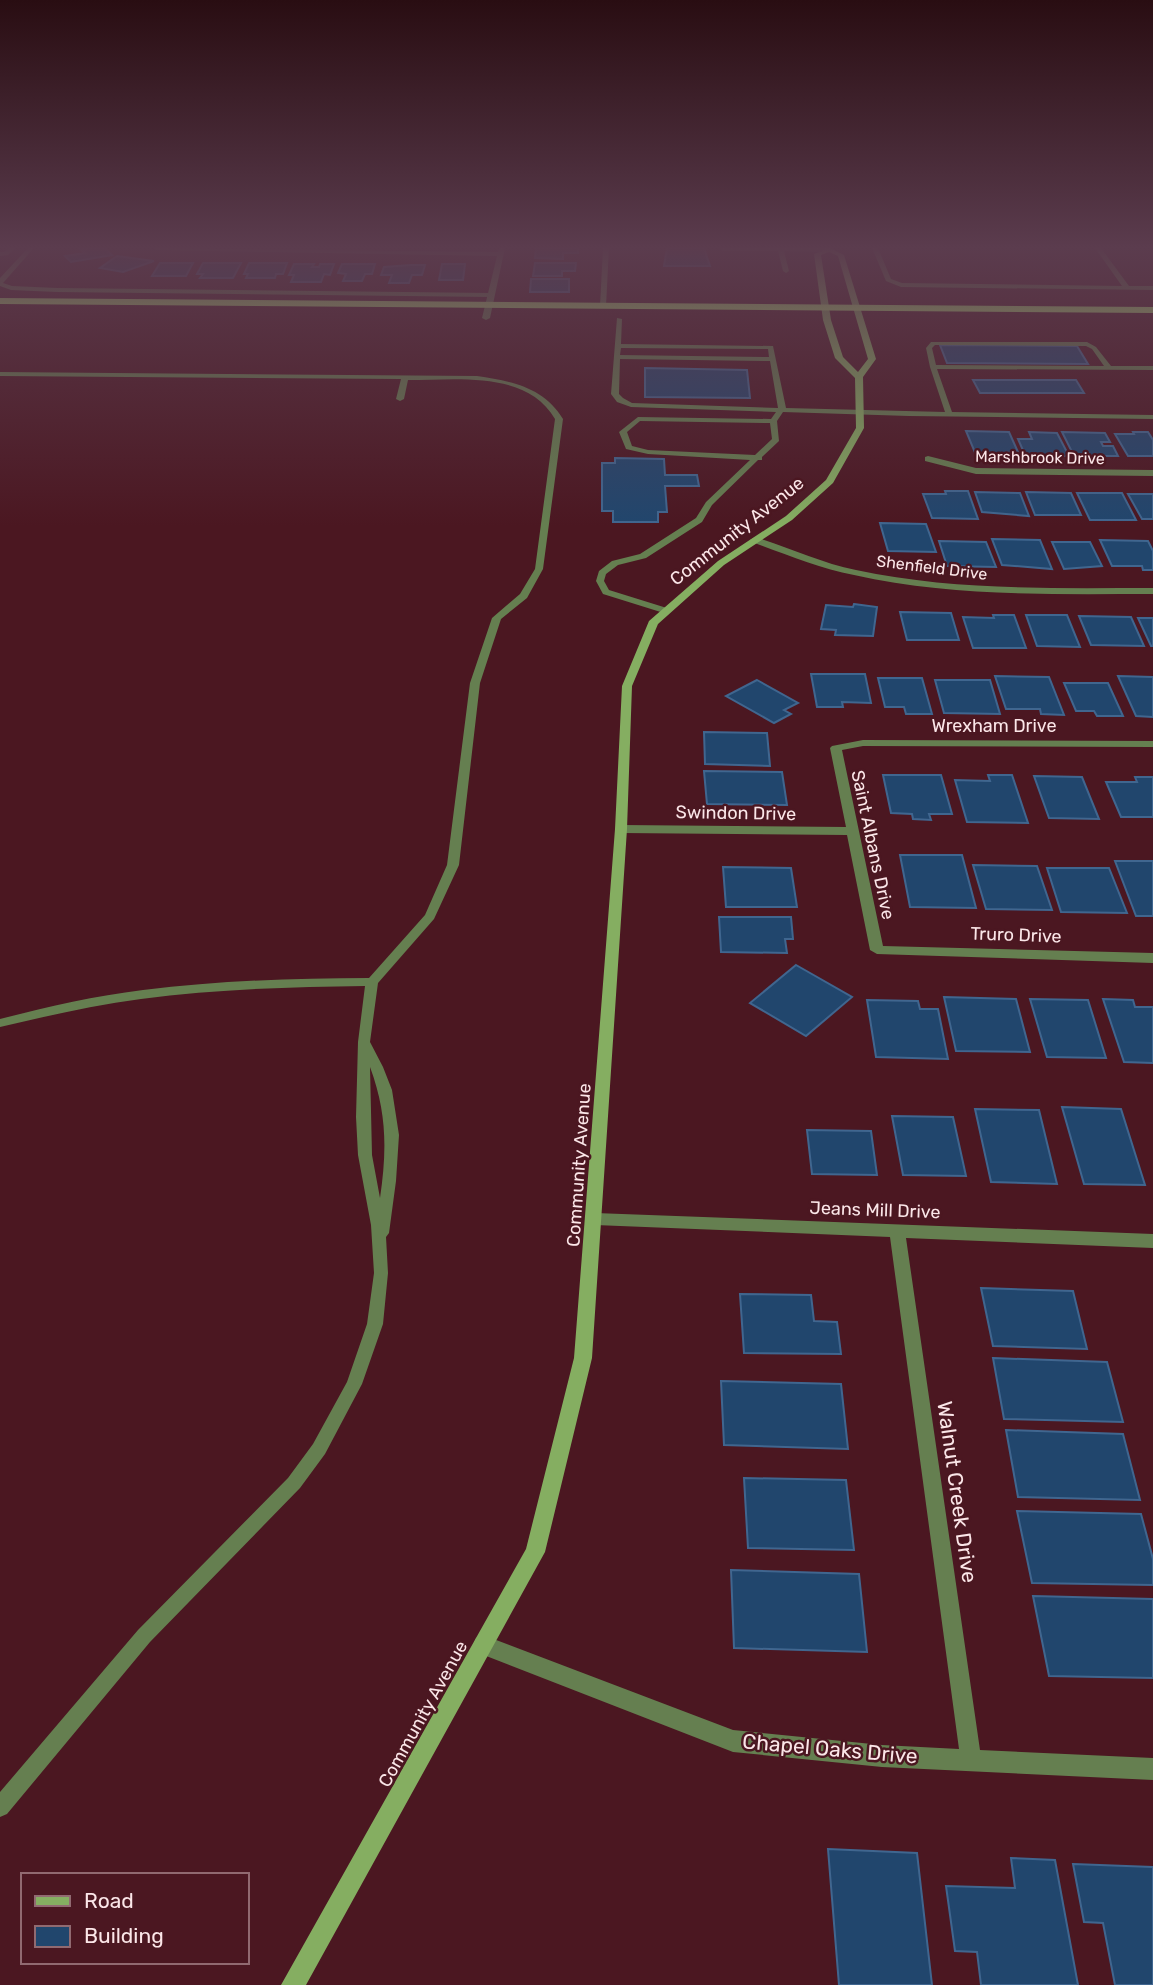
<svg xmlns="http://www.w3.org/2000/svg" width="1153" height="1985" font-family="Rubik,sans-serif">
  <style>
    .building { fill: #21466d; stroke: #40668f; stroke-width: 2 }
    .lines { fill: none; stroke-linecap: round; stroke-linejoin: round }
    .lane { fill: #657f50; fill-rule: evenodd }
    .street { fill: #657f50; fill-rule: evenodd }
    .secondary { fill: #85ae61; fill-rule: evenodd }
    .highway { fill: #b4f379; fill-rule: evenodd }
    .labels { text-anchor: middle; stroke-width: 5; stroke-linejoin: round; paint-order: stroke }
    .far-street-label { font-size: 16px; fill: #fbe6e8; stroke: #4b1721 }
    .street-label { font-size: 18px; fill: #fbe6e8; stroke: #4b1721 }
    .near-street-label { font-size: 21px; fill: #fbe6e8; stroke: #4b1721 }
  </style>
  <rect width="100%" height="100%" fill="#4b1721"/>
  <g class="building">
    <polygon points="104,248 112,255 71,262 65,256 85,253 80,249"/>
    <polygon points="536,248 578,248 578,253 563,253 563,259 535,258"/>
    <polygon points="667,248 704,248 710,266 664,266"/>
    <polygon points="117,256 154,261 123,272 100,268"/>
    <polygon points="160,263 193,263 186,276 152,276"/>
    <polygon points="203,263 241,263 233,278 200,278 203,274 197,274"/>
    <polygon points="249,263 287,263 283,274 276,274 275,278 246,278 248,274 244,274"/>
    <polygon points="535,263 576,263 575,271 562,271 562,276 533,276"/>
    <polygon points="294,264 314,264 312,267 319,267 320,264 334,264 330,275 324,274 321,282 291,282 294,275 289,275"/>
    <polygon points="342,264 375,264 372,274 365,274 362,281 343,281 346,274 338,273"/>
    <polygon points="442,264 465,264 463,280 439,280"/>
    <polygon points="411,265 425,265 422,275 412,275 409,283 389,283 392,275 381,275 384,267"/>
    <polygon points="531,279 569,279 569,292 530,292"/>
    <polygon points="940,345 1077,346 1088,364 947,363"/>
    <polygon points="645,368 747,370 750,398 645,397"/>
    <polygon points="973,380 1076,380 1084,393 980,393"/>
    <polygon points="966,431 1009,432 1018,452 976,455"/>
    <polygon points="1029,432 1057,433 1069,456 1025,455 1018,439 1032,439"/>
    <polygon points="1062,432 1105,433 1110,442 1101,442 1103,446 1113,446 1118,456 1074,456"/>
    <polygon points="1133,432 1148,432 1153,440 1153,456 1128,456 1115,434 1134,434"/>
    <polygon points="615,458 664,459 665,475 697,475 699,486 665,486 667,512 658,512 658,522 613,522 613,511 602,511 602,463 615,463"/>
    <polygon points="945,491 968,491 978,519 932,518 923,494 946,494"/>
    <polygon points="975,492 1020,493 1029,516 982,512"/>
    <polygon points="1026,492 1071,493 1081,515 1035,515"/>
    <polygon points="1077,493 1122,493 1136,520 1090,520"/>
    <polygon points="1128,494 1153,494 1153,519 1142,519"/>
    <polygon points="880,523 926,524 936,552 888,551"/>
    <polygon points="992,539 1040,540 1052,569 1002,565"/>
    <polygon points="1100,540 1148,541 1153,551 1153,570 1143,570 1142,566 1112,566"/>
    <polygon points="939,541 986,542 996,567 947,566"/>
    <polygon points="1052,542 1090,542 1102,566 1064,569"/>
    <polygon points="854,604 877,607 873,636 835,635 836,630 821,629 826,605 853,607"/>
    <polygon points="900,612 951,613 959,640 907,640"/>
    <polygon points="993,615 1014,615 1026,648 973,648 963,617 994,618"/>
    <polygon points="1026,615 1067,615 1080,647 1037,646"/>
    <polygon points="1079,616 1131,617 1144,646 1091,645"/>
    <polygon points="1138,618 1153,618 1153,646 1151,646"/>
    <polygon points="811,674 865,674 871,703 842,702 843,707 817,707"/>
    <polygon points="995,676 1049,677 1064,715 1041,714 1040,709 1006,709"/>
    <polygon points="1118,676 1153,677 1153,717 1136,716"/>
    <polygon points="878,678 922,678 932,714 906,714 904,707 885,707"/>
    <polygon points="757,680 798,703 784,710 791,714 774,723 726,696"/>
    <polygon points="935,680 990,680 1000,714 944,713"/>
    <polygon points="1064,683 1108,683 1123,716 1097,716 1094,711 1076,711"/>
    <polygon points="704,732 767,733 770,766 705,764"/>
    <polygon points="704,771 782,772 787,805 707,804"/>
    <polygon points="883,775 941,775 952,814 929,814 931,820 913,819 912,814 891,813"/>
    <polygon points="988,775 1012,775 1028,823 967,822 955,780 990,781"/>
    <polygon points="1034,776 1082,777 1099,819 1049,818"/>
    <polygon points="1135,777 1153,777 1153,817 1121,817 1106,782 1137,782"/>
    <polygon points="900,855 962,855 976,908 910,907"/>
    <polygon points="1115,861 1153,861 1153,916 1136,916"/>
    <polygon points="973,865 1037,866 1052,910 986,909"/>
    <polygon points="723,867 791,868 797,907 726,907"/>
    <polygon points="1047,868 1109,868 1127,913 1061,912"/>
    <polygon points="719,917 791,917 793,939 785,939 787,953 721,952"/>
    <polygon points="796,965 852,997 806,1036 750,1003"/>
    <polygon points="944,997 1016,999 1030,1052 956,1051"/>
    <polygon points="1030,999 1088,1000 1106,1058 1047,1057"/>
    <polygon points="1103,999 1133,1000 1135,1007 1153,1007 1153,1063 1124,1062"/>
    <polygon points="867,1000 918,1001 920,1009 938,1009 948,1059 876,1057"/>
    <polygon points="1062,1107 1121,1109 1145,1185 1084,1184"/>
    <polygon points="975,1109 1039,1110 1057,1184 991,1182"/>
    <polygon points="892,1116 953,1117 966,1176 903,1175"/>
    <polygon points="807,1130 871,1131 877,1175 812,1174"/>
    <polygon points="981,1288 1073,1291 1087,1349 993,1346"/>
    <polygon points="740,1294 811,1295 814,1321 837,1322 841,1354 744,1353"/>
    <polygon points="993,1358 1107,1362 1123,1422 1004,1419"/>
    <polygon points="721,1381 841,1384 848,1449 724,1445"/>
    <polygon points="1006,1430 1123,1434 1140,1500 1018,1497"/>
    <polygon points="744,1478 846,1480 854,1550 748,1548"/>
    <polygon points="1017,1511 1141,1514 1153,1559 1153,1585 1032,1583"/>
    <polygon points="731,1570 859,1574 867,1652 734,1648"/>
    <polygon points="1033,1596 1153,1599 1153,1678 1049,1676"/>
    <polygon points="828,1849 917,1853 932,1985 839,1985"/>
    <polygon points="1011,1858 1055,1860 1078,1985 981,1985 977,1952 955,1951 946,1886 1015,1888"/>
    <polygon points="1073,1864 1153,1867 1153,1985 1115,1985 1103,1923 1084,1922"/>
  </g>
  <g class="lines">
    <g class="lane">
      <polygon points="9,248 15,248 8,255 0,256 0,252 4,252"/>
      <polygon points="28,248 34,248 3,283 12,286 57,288 491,293 494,295 491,297 57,292 11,290 0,286 0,278"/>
      <polygon points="603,248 609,248 606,306 603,308 600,306"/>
      <polygon points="720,248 829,248 832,250 829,252 784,251 789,271 786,273 783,271 778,251 722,251"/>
      <polygon points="872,248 878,248 891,279 902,283 1122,286 1095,248 1101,248 1129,286 1153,286 1153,290 901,287 886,281"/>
      <path d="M617 318 622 319 621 344 773 346 786 408 945 412 930 367 926 348 931 342H1087L1096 347 1111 366H1153V370L937 369 952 412 1153 415V419L909 416 783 412 777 421 779 441 762 457V460H758L712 505 702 522 646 558 618 565 606 574 604 581 609 590 670 609 671 611 667 614 603 594 596 581 599 571 612 561 640 554 696 518 706 502 750 460 648 454 626 449 619 432 638 417 771 419 776 412 631 407 617 402 611 394ZM935 345 1086 346 1092 349 1104 366 936 365 932 348ZM621 348 768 349 769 357 620 355ZM620 359 770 361 778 408 632 403 623 398 619 394ZM640 421 770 423 772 439 755 455 648 450 632 446 627 432Z"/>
      <path d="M0 372 477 376C511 381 544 387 563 419L543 569 527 598 501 619 480 683 459 865 434 919 378 983 370 1042 383 1067 392 1090 399 1135 396 1181 389 1233 386 1237 388 1273 383 1324 362 1384 325 1454 300 1488 150 1642 7 1814 0 1817V1792L138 1630 288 1478 313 1444 347 1382 367 1324 374 1273 371 1225 358 1155 356 1117 358 1042 365 986C290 987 216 989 141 999 94 1005 47 1016 0 1027V1019C47 1007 94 996 143 990 218 981 293 978 369 978L425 915 447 865 470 683 492 618 520 594 535 569 555 419C527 370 456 380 408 380L404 399 400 401 396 399 401 379 0 376ZM370 1067C387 1113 387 1150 380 1198L372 1155Z"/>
    </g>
    <g class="street">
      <polygon points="153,248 498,252 499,248 505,248 490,318 486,320 482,318 497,256 156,250"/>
      <polygon points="928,456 976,468 1153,470 1153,476 976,474 925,461 925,457"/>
      <path d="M755 537C789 547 821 563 856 570 954 591 1054 588 1153 588V594C1053 594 952 597 854 575 819 568 785 554 752 542L750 540Z"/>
      <polygon points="863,740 1153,741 1153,747 863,746 842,750 883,946 1153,953 1153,963 877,954 870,950 847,835 621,833 615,829 621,825 846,827 830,748 832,746"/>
      <polygon points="595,1213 1153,1234 1153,1248 906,1238 980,1750 1153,1758 1153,1780 882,1767 733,1752 476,1652 473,1645 476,1638 483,1635 733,1730 882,1745 959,1749 890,1237 595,1225 589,1224 587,1219 589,1214"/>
    </g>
    <path class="secondary" d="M830 248 844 255 876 359 863 377 864 428 833 483 792 520 724 565 658 624 632 686 627 829 592 1358 545 1552 306 1985H281L526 1549 574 1358 615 829 622 686 649 621 718 561 786 516 826 480 856 428 855 378 835 358 823 320 814 254ZM829 252 838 256 868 359 858 372 843 357 831 320 821 255Z"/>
    <polygon class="highway" points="0,298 1153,307 1153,313 0,304"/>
  </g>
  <linearGradient id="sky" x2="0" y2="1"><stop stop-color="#290d12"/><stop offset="0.47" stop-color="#5b3c4e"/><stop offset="1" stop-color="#5b3c4e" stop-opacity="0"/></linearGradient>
  <rect width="1153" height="526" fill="url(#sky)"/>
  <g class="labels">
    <g class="far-street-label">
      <text transform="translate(1040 457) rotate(1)" y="6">Marshbrook Drive</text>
      <text transform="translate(932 567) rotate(7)" y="6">Shenfield Drive</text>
    </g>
    <g class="street-label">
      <text transform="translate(737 531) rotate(-38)" y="6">Community Avenue</text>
      <text x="994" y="732">Wrexham Drive</text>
      <text transform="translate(736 813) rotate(1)" y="6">Swindon Drive</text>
      <text transform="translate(873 845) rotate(78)" y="6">Saint Albans Drive</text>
      <text transform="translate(1016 935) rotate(2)" y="6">Truro Drive</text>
      <text transform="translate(579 1165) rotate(-86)" y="6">Community Avenue</text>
      <text transform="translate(875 1210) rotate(2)" y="6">Jeans Mill Drive</text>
      <text transform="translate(423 1714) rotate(-61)" y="6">Community Avenue</text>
    </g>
    <g class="near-street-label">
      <text transform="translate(957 1492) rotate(82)" y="7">Walnut Creek Drive</text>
      <text transform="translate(830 1749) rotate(5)" y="7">Chapel Oaks Drive</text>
    </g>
  </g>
  <rect x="21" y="1873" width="228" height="91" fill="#4b1721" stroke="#916a71" stroke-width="2"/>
  <rect x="35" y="1896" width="35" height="10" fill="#85ae61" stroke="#916a71" stroke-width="2"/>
  <text x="84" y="1908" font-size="21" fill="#fbe6e8">Road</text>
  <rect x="35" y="1926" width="35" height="21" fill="#21466d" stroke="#916a71" stroke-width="2"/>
  <text x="84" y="1943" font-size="21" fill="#fbe6e8">Building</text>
</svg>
